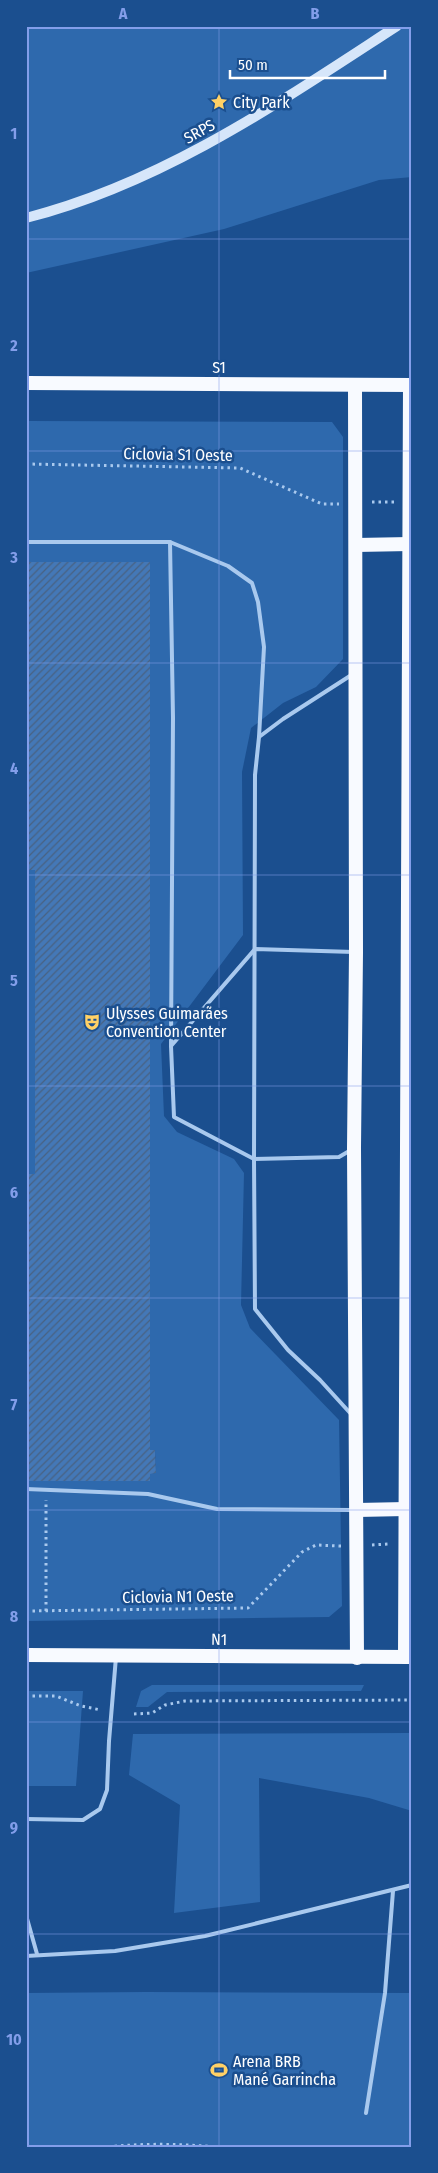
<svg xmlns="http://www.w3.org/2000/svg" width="438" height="2173" font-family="'Fira Sans Condensed',sans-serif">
	<defs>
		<pattern id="building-hatch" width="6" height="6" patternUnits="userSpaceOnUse" patternTransform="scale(1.25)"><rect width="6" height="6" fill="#4478b7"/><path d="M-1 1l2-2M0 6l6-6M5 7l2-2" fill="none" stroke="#486282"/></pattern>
	</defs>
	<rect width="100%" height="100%" fill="#1b4f8f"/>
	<g fill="#2e69ad">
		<polygon points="26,26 412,26 412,177 379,180 224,229 26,273"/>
		<polygon points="26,421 332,422 343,437 343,659 316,687 283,703 251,728 242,772 243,935 161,1044 164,1116 177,1132 234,1159 244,1173 241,1305 250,1328 339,1420 342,1606 329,1617 26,1621 26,1481 156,1473 155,1450 150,1450 150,562 26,562"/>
		<rect x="26" y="870" width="9" height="304"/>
		<polygon points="152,1685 364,1685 361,1691 167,1692 148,1707 136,1707 141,1691"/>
		<polygon points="26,1691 83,1691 76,1786 26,1786"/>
		<polygon points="412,1733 412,1811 369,1798 259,1778 260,1902 174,1913 180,1805 129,1775 133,1734"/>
		<polygon points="146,1992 412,1993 412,2147 26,2147 26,1993"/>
	</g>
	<polygon fill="url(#building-hatch)" points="26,562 150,562 150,1450 155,1450 156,1473 150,1474 150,1481 26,1481 26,1174 35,1174 35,870 26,870"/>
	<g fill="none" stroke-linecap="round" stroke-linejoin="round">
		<g stroke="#a9c9ee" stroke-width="3" stroke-dasharray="2.5 4" stroke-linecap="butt">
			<polyline points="26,464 240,468 322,504 339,504"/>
			<polyline points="372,502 394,502"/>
			<polyline points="372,1545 389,1544"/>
			<polyline points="26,1611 248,1608 302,1552 316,1545 341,1546"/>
			<polyline points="46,1611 46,1500"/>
			<polyline points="26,1696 56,1696 81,1706 101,1710"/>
			<polyline points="134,1714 152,1713 165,1705 185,1701 412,1700"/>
			<path d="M 108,2147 C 145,2143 180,2144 217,2147"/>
		</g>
		<g stroke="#a9c9ee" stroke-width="4">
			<polyline points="26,542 170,542 228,566 252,583 258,602 264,647 259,737"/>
			<polyline points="170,542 173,718 171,1046"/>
			<polyline points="351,1150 339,1157 254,1159 174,1117 171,1046 255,949 354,952"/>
			<polyline points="351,1414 320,1380 288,1350 255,1309 254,1159 255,775 259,737 283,719 353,674"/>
			<polyline points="26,1489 148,1494 217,1509 352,1510"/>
			<polyline points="26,1819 83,1820 100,1809 107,1790 109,1741 116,1657"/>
			<polyline points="26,1915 37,1954"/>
			<polyline points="26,1956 115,1951 205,1936 412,1885"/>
			<polyline points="366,2113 385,1993 393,1891"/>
		</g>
		<path stroke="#d6e6fa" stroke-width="10" d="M 26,218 C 163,183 280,102 397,26"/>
		<g stroke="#f8faff" stroke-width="14">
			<polyline points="26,383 412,385"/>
			<polyline points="355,385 356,952 354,1148 357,1658"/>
			<polyline points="356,545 410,544"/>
			<polyline points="357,1510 406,1509"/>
			<polyline points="26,1655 412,1657"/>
			<polyline points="405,1657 410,385"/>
		</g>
	</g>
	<path fill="none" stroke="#839eea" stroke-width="1" stroke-opacity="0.55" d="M 219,26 L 219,2147M 26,239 L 412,239M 26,451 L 412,451M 26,663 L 412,663M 26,875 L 412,875M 26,1086 L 412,1086M 26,1298 L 412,1298M 26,1510 L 412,1510M 26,1722 L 412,1722M 26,1934 L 412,1934"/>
	<defs>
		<g id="sight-bare" transform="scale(1.35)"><path d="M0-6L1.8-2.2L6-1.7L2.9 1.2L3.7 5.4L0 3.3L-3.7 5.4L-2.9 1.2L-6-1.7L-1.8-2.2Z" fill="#ffd166" stroke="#1b4f8f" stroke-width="2.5" paint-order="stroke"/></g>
		<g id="theatre-bare" transform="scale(1.35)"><path d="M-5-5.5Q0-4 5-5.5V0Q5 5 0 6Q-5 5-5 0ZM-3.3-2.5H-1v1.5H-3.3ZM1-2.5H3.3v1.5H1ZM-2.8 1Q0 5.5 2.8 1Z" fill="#ffd166" stroke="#1b4f8f" stroke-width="2.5" paint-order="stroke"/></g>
		<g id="stadium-bare" transform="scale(1.35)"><path d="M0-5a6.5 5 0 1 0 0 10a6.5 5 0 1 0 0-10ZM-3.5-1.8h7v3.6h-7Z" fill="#ffd166" stroke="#1b4f8f" stroke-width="2.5" paint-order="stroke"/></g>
	</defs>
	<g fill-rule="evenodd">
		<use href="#sight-bare" x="219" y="102"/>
		<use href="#theatre-bare" x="92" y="1022"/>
		<use href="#stadium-bare" x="219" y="2070"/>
	</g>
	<g text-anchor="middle" stroke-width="5" stroke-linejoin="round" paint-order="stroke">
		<g font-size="16" fill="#fff" stroke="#1b4f8f" text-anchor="start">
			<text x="233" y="108">City Park</text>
			<text x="106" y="1019">Ulysses Guimarães<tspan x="106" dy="18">Convention Center</tspan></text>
			<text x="233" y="2067">Arena BRB<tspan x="233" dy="18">Mané Garrincha</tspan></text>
		</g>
		<g font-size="16" fill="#fff" stroke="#1b4f8f">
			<text transform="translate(199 131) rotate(-29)" y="6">SRPS</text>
			<text x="219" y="373">S1</text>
			<text transform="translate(178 454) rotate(1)" y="6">Ciclovia S1 Oeste</text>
			<text transform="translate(178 1596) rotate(-1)" y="6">Ciclovia N1 Oeste</text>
			<text transform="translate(219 1639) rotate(1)" y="6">N1</text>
		</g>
	</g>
	<rect width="438" height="2173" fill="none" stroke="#1b4f8f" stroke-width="55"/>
	<path d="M230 70v8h155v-8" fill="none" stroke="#ffffff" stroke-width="2.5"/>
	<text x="238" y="70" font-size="15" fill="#ffffff" stroke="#1b4f8f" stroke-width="4" paint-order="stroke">50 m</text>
	<rect x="28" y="28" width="382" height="2118" fill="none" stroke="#839eea" stroke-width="2"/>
	<g font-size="16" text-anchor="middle" font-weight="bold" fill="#839eea">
		<text x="123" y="19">A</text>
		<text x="315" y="19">B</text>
		<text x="14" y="139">1</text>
		<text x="14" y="351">2</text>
		<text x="14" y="563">3</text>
		<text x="14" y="774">4</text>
		<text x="14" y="986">5</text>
		<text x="14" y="1198">6</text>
		<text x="14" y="1410">7</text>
		<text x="14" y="1622">8</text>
		<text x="14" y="1833">9</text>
		<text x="14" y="2045">10</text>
	</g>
</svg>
